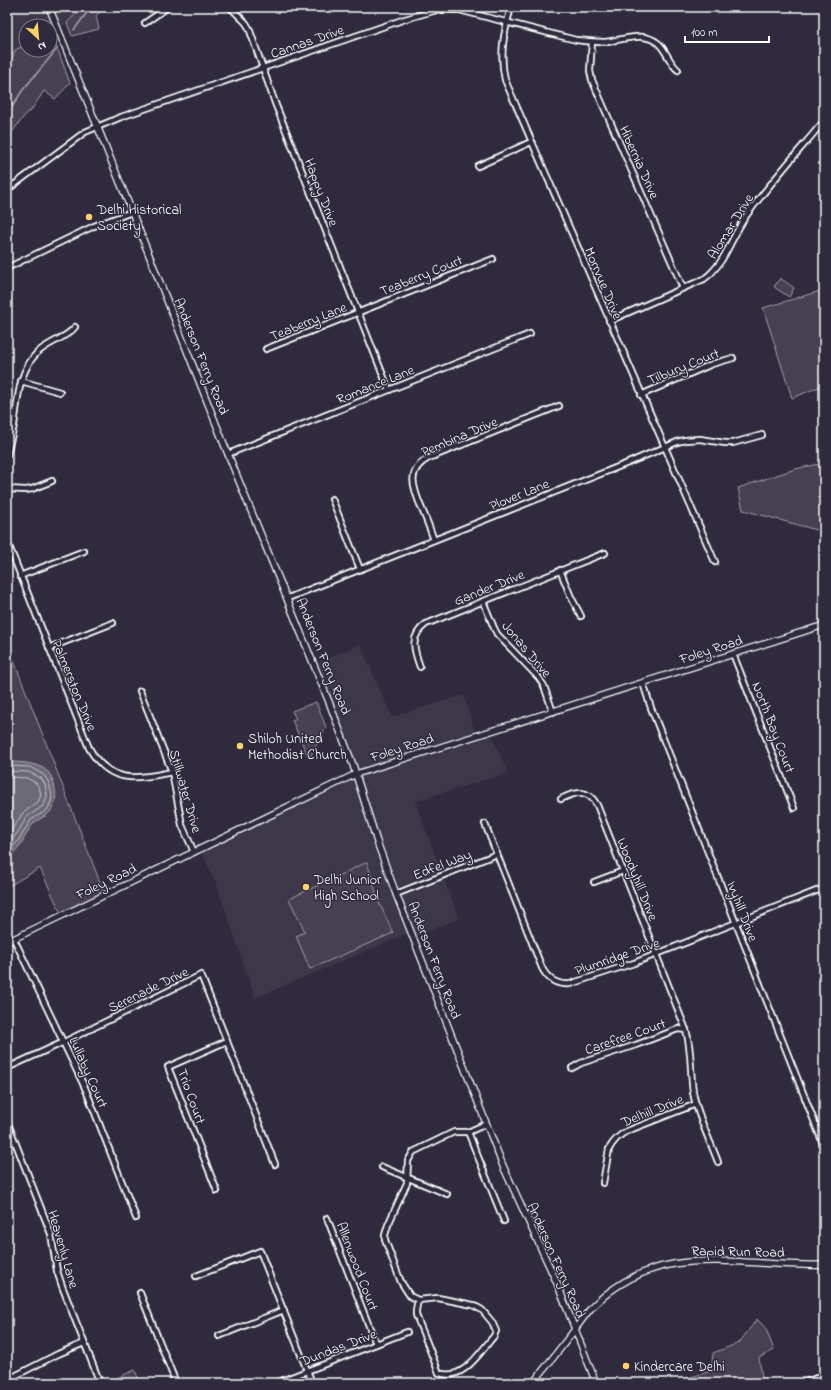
<svg xmlns="http://www.w3.org/2000/svg" width="831" height="1390" font-family="'Indie Flower',sans-serif">
	<rect width="100%" height="100%" fill="#2f2a3d"/>
	<filter id="ink" filterUnits="userSpaceOnUse"><feTurbulence type="fractalNoise" baseFrequency=".025" numOctaves="2"/><feDisplacementMap in="SourceGraphic" scale="8" xChannelSelector="R" yChannelSelector="G"/><feConvolveMatrix kernelMatrix="1 2 1 2 8 2 1 2 1" color-interpolation-filters="sRGB"/></filter>
	<g filter="url(#ink)">
		<g fill="#3c3749">
			<polygon points="7,7 82,7 59,30 50,34 50,26 26,26 26,45 15,50 7,75"/>
			<polygon points="360,644 392,717 464,695 476,736 490,731 508,773 415,801 459,919 413,937 411,932 255,998 217,885 200,849 356,774 314,664"/>
		</g>
		<g fill="#464152" stroke="#a2a0a8">
			<polygon points="82,7 104,7 96,16 99,29 72,36 67,23"/>
			<polygon points="50,34 52,34 70,83 55,99 44,91 30,112 28,111 13,131 11,130 7,136 7,75 15,50 26,45 26,50 50,50"/>
			<polygon points="780,278 794,288 789,297 774,287"/>
			<polygon points="824,290 824,387 819,387 792,398 763,308"/>
			<polygon points="819,464 824,475 824,530 820,531 743,510 738,488 795,469"/>
			<polygon points="7,643 105,895 62,916 40,868 7,887"/>
			<polygon points="316,702 326,727 309,759 292,720 296,719 292,711"/>
			<polygon points="367,862 378,900 393,933 310,969 296,936 305,932 289,899"/>
			<polygon points="757,1319 766,1329 774,1350 759,1358 763,1383 671,1383 711,1371 713,1353 739,1343"/>
			<polygon points="135,1370 140,1383 105,1383"/>
		</g>
		<path fill="#6d6a77" stroke="#a7a6ad" d="M 7,762 C 20,762 38,762 48,772 C 52,776 54,783 55,789 C 57,797 55,805 50,812 C 46,817 37,819 33,824 C 24,836 21,849 7,858 Z"/>
		<g fill="none" stroke-linecap="round" stroke-linejoin="round">
			<g stroke="#c5c3c9" stroke-width="1">
				<polyline points="7,766 30,767 44,775 49,783 52,795 51,802 47,810 31,820 18,841 7,853"/>
				<polyline points="7,771 29,772 41,778 45,784 47,795 46,800 43,806 27,817 18,832 7,846"/>
				<polyline points="7,777 27,778 36,783 39,787 41,795 38,802 22,814 7,837"/>
			</g>
			<g stroke="#a7a6ad" stroke-width="1.5">
				<polyline points="74,30 91,7"/>
				<polyline points="7,115 22,91 57,49"/>
			</g>
			<g stroke="#fff" stroke-width="8">
				<g id="minor">
					<polyline points="230,7 246,23 249,28 275,103 389,390"/>
					<path d="M 511,7 C 504,33 499,53 505,80 L 715,562"/>
					<polyline points="145,23 168,7"/>
					<polyline points="592,42 590,71 592,80 683,288"/>
					<polyline points="478,166 531,142"/>
					<path d="M 7,190 L 85,132 L 121,117 L 405,19 L 437,10 L 459,10 L 576,40 C 585,41 594,42 604,42 C 622,41 642,30 658,43 C 667,51 669,63 678,70"/>
					<polyline points="7,268 94,226 132,212"/>
					<path d="M 609,321 L 704,279 C 726,263 731,237 746,216 C 770,183 798,152 824,121"/>
					<polyline points="266,349 493,259"/>
					<polyline points="21,381 60,392"/>
					<polyline points="641,395 712,364 733,358"/>
					<polyline points="228,454 530,334"/>
					<path d="M 7,455 C 9,445 12,435 14,425 C 18,400 18,372 37,353 C 48,342 67,338 75,327"/>
					<polyline points="7,489 26,490 32,489 52,481"/>
					<polyline points="332,499 360,569"/>
					<path d="M 434,540 C 430,529 426,518 421,507 C 413,487 406,470 429,458 L 559,406"/>
					<path d="M 7,541 L 89,748 C 110,785 136,779 172,772"/>
					<polyline points="560,570 571,597 581,616"/>
					<polyline points="20,576 84,551"/>
					<polyline points="288,598 628,463 677,442 685,440 700,439 725,443 733,443 762,435"/>
					<polyline points="483,601 494,628 497,634 539,678 544,686 553,712"/>
					<polyline points="49,648 113,623"/>
					<polyline points="733,654 794,808"/>
					<path d="M 420,667 C 414,650 409,637 426,624 L 605,553"/>
					<polyline points="643,683 651,708 824,1146"/>
					<polyline points="140,691 172,772 182,825 194,852"/>
					<path d="M 561,799 C 575,792 588,788 597,805 L 686,1030 C 692,1050 690,1071 693,1092 C 697,1116 710,1140 718,1162"/>
					<path d="M 485,824 L 542,968 C 548,980 558,985 570,984 L 634,963 L 824,888"/>
					<polyline points="594,882 623,871"/>
					<polyline points="396,894 497,854"/>
					<polyline points="14,939 86,1090 136,1218"/>
					<polyline points="7,1068 64,1042 201,975 275,1164"/>
					<polyline points="572,1068 581,1063 636,1045 678,1029 686,1030"/>
					<polyline points="7,1121 51,1234 57,1271 62,1286 100,1383"/>
					<polyline points="468,1132 504,1221"/>
					<polyline points="382,1167 447,1194"/>
					<path d="M 603,1183 L 609,1149 C 614,1140 619,1135 627,1131 L 696,1104"/>
					<polyline points="217,1191 168,1067 227,1041"/>
					<polyline points="327,1218 376,1344"/>
					<polyline points="196,1276 260,1251 312,1383"/>
					<polyline points="140,1293 176,1383"/>
					<path d="M 418,1300 L 416,1310 L 416,1315 L 439,1373 C 463,1382 480,1352 494,1336 L 496,1331 L 492,1322 L 482,1310 L 473,1305 L 438,1298 L 418,1300 L 410,1296 L 401,1282 L 385,1240 L 385,1235 L 388,1225 L 407,1183 L 408,1161 L 413,1152 L 454,1132 L 468,1132 L 486,1124"/>
					<polyline points="219,1336 284,1310"/>
					<polyline points="7,1380 58,1354 84,1343"/>
					<polyline points="276,1383 407,1332"/>
					<polyline points="804,1383 824,1375"/>
				</g>
			</g>
			<g stroke="#fff" stroke-width="8">
				<g id="tertiary">
					<polyline points="49,7 132,212 228,454 329,702 353,765 377,842 396,894 503,1166 557,1283 596,1383"/>
					<polyline points="7,942 356,774 824,625"/>
					<path d="M 533,1383 C 545,1368 557,1353 569,1337 C 577,1327 584,1316 593,1306 C 662,1238 740,1268 824,1265"/>
				</g>
			</g>
			<use href="#minor" stroke="#2f2a3d" stroke-width="4.5"/>
			<use href="#tertiary" stroke="#2f2a3d" stroke-width="5.5"/>
		</g>
	</g>
	<g fill="#ffd166" stroke="#2f2a3d" stroke-width="1.5">
		<circle cx="89" cy="217" r="4"/>
		<circle cx="240" cy="746" r="4"/>
		<circle cx="306" cy="887" r="4"/>
		<circle cx="626" cy="1366" r="4"/>
	</g>
	<g text-anchor="middle" stroke-width="3" stroke-linejoin="round" paint-order="stroke">
		<g font-size="14" fill="#fff" stroke="#2f2a3d">
			<text transform="translate(307 41) rotate(-19)" y="5">Cannas Drive</text>
			<text transform="translate(640 162) rotate(66)" y="5">Hibernia Drive</text>
			<text transform="translate(322 192) rotate(69)" y="5">Happy Drive</text>
			<text transform="translate(730 226) rotate(-58)" y="5">Alomar Drive</text>
			<text transform="translate(421 275) rotate(-22)" y="5">Teaberry Court</text>
			<text transform="translate(604 283) rotate(67)" y="5">Morrvue Drive</text>
			<text transform="translate(308 321) rotate(-22)" y="5">Teaberry Lane</text>
			<text transform="translate(202 356) rotate(68)" y="5">Anderson Ferry Road</text>
			<text transform="translate(683 366) rotate(-22)" y="5">Tilbury Court</text>
			<text transform="translate(375 384) rotate(-22)" y="5">Romance Lane</text>
			<text transform="translate(459 436) rotate(-23)" y="5">Pembina Drive</text>
			<text transform="translate(519 494) rotate(-22)" y="5">Plover Lane</text>
			<text transform="translate(489 587) rotate(-22)" y="5">Gander Drive</text>
			<text transform="translate(527 649) rotate(50)" y="5">Jonas Drive</text>
			<text transform="translate(711 649) rotate(-18)" y="5">Foley Road</text>
			<text transform="translate(324 656) rotate(68)" y="5">Anderson Ferry Road</text>
			<text transform="translate(75 685) rotate(68)" y="5">Palmerston Drive</text>
			<text transform="translate(774 727) rotate(69)" y="5">North Bay Court</text>
			<text transform="translate(402 747) rotate(-18)" y="5">Foley Road</text>
			<text transform="translate(186 791) rotate(74)" y="5">Stillwater Drive</text>
			<text transform="translate(442 864) rotate(-21)" y="5">Edfel Way</text>
			<text transform="translate(638 879) rotate(68)" y="5">Woodyhill Drive</text>
			<text transform="translate(106 881) rotate(-26)" y="5">Foley Road</text>
			<text transform="translate(743 911) rotate(69)" y="5">Ivyhill Drive</text>
			<text transform="translate(617 956) rotate(-19)" y="5">Plumridge Drive</text>
			<text transform="translate(435 960) rotate(69)" y="5">Anderson Ferry Road</text>
			<text transform="translate(148 989) rotate(-26)" y="5">Serenade Drive</text>
			<text transform="translate(625 1036) rotate(-19)" y="5">Carefree Court</text>
			<text transform="translate(89 1072) rotate(66)" y="5">Lullaby Court</text>
			<text transform="translate(192 1096) rotate(70)" y="5">Trio Court</text>
			<text transform="translate(652 1110) rotate(-22)" y="5">Delhill Drive</text>
			<text transform="translate(64 1249) rotate(74)" y="5">Heavenly Lane</text>
			<text transform="translate(738 1251) rotate(1)" y="5">Rapid Run Road</text>
			<text transform="translate(557 1260) rotate(66)" y="5">Anderson Ferry Road</text>
			<text transform="translate(358 1266) rotate(69)" y="5">Allenwood Court</text>
			<text transform="translate(338 1347) rotate(-21)" y="5">Dundas Drive</text>
		</g>
		<g font-size="14" fill="#fff" stroke="#2f2a3d" text-anchor="start">
			<text x="97" y="214">Delhi Historical<tspan x="97" dy="16">Society</tspan></text>
			<text x="248" y="743">Shiloh United<tspan x="248" dy="16">Methodist Church</tspan></text>
			<text x="314" y="884">Delhi Junior<tspan x="314" dy="16">High School</tspan></text>
			<text x="634" y="1371">Kindercare Delhi</text>
		</g>
	</g>
	<rect width="831" height="1390" fill="none" stroke="#2f2a3d" stroke-width="24"/>
	<rect x="12" y="12" width="807" height="1366" fill="none" stroke="#fff" stroke-width="1.5" filter="url(#ink)"/>
	<g transform="translate(38 38) rotate(154)"><circle r="19" fill="#2f2a3d" stroke="#827f8b"/>
	<path d="M0-3L7 15L0 10L-7 15Z" fill="#ffd166"/>
	<text y="-6" font-size="11" font-weight="bold" text-anchor="middle" fill="#ffffff">N</text>
	</g>
	<path d="M685 36v6h84v-6" fill="none" stroke="#ffffff" stroke-width="2"/>
	<text x="691" y="36" font-size="12" fill="#ffffff" stroke="#2f2a3d" stroke-width="3" paint-order="stroke">100 m</text>
</svg>
